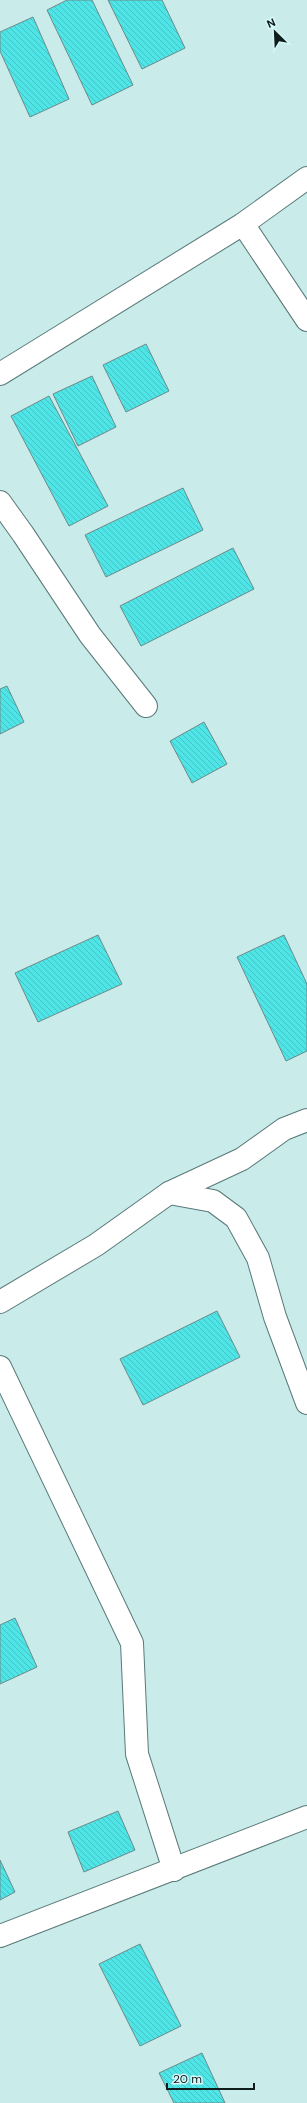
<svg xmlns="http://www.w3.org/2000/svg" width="307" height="2103" font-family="'DM Sans',sans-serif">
	<defs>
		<pattern id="building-back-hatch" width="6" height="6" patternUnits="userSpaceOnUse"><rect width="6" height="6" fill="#4fe4e5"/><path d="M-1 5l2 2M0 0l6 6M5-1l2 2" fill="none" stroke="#44c3c4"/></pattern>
	</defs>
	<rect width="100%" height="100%" fill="#c9ebea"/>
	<g fill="url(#building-back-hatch)" stroke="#6b8b8b">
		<polygon points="67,0 92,0 133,85 92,105 47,10"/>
		<polygon points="108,0 162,0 185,48 142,69"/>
		<polygon points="33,17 69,99 30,117 0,51 0,32"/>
		<polygon points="146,344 169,391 126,412 103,365"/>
		<polygon points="92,376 116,427 78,446 53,394"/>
		<polygon points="49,396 108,506 69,526 11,416"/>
		<polygon points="183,488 203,530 106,577 85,535"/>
		<polygon points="233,548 254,589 141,646 120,606"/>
		<polygon points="7,686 24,722 0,734 0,689"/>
		<polygon points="204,722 227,764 192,783 170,741"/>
		<polygon points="98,935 122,984 38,1022 15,973"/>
		<polygon points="284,935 307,984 307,1051 286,1061 237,957"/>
		<polygon points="217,1311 240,1357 143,1405 120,1359"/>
		<polygon points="15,1618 37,1667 0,1684 0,1625"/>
		<polygon points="118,1811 135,1850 84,1872 68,1832"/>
		<polygon points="0,1860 15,1892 0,1900"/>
		<polygon points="140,1944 181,2026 140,2046 99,1964"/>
		<polygon points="202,2053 225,2103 174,2103 159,2073"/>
	</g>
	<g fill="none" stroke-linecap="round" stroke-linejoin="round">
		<g stroke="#5a7979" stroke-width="24">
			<g id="minor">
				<polyline points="243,224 307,320"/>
				<polyline points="0,374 243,224 307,178"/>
				<polyline points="0,502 23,534 90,635 146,706"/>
				<polyline points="169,1193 213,1201 236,1218 258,1258 275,1317 307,1403"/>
				<polyline points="0,1302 96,1245 169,1193 242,1159 284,1129 307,1120"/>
				<polyline points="0,1367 132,1643 137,1754 174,1870"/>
				<polyline points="0,1936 307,1817"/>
			</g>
		</g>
		<use href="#minor" stroke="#fff" stroke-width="22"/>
	</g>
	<g transform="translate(275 32) rotate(336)" stroke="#d6f8f8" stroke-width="3" paint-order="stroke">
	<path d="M0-3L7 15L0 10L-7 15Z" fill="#101d1d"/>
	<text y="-6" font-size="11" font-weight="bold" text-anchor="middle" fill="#101d1d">N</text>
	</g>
	<path d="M167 2083v6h87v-6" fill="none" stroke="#101d1d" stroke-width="2"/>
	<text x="173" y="2083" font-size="12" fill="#101d1d" stroke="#d6f8f8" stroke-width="3" paint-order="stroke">20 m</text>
</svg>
